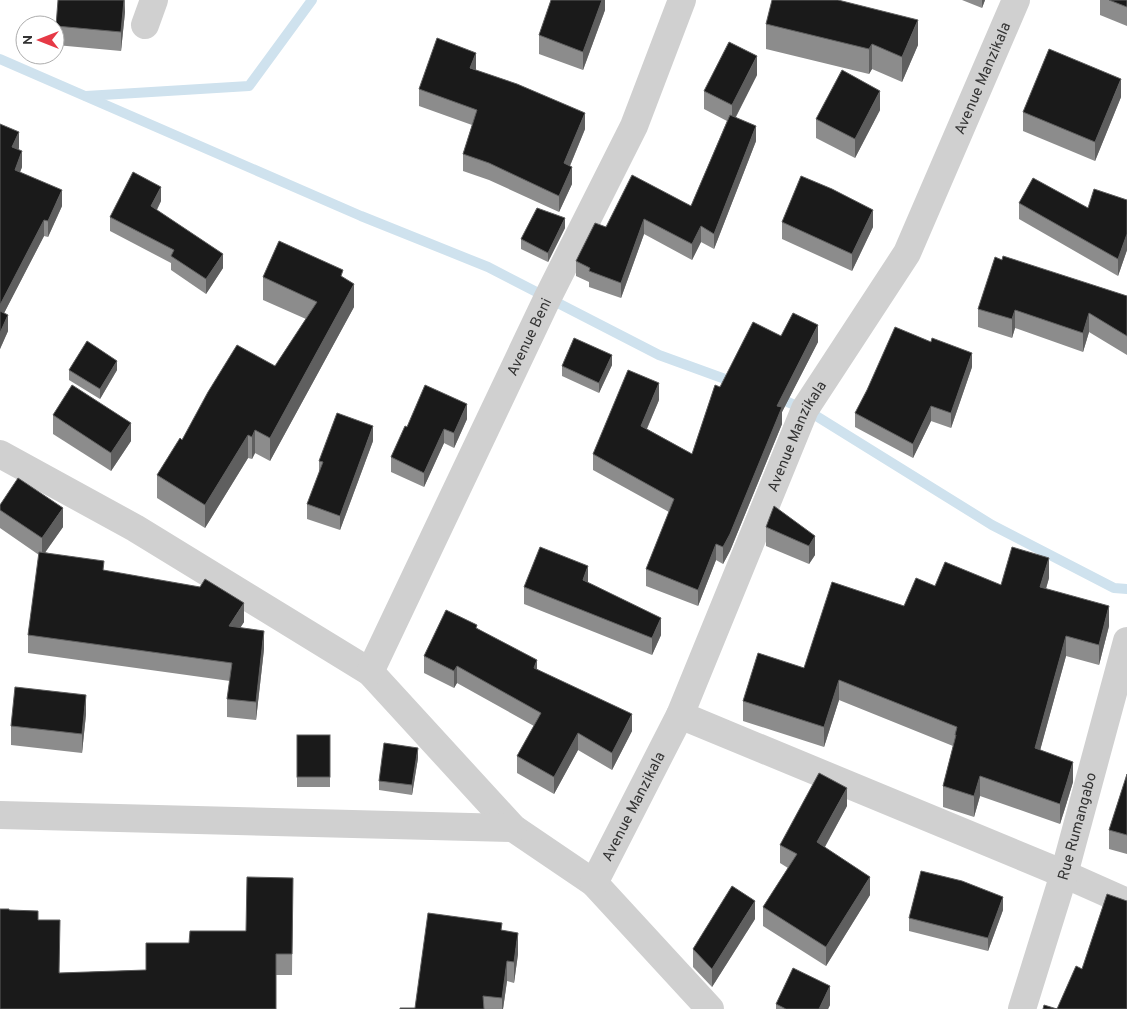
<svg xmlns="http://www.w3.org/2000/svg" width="1127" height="1009" font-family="Overpass,sans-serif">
	<rect width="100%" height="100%" fill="#fff"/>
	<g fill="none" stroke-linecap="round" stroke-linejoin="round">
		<g stroke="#cfe2ee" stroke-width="10">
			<polyline points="0,59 361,216 488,267 659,355 736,383"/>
			<polyline points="86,96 249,86 312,0"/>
			<polyline points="775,397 805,409 992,525 1114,588 1127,589"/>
		</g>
		<g stroke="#d0d0d0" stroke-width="28">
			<polyline points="145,25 154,0"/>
			<polyline points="0,454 135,528 370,672 513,828 594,883 710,1009"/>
			<path id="s1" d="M 370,672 L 548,297 L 634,126 L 682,0"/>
			<polyline points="680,715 1064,874 1127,902"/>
			<polyline points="0,815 513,828"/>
			<path id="s2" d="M 594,883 L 680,715 L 805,409 L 907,253 L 1016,0"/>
			<path id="s3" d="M 1022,1009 L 1064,874 L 1127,641"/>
		</g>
	</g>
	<g fill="#8c8c8c">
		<polygon points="125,0 125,12 121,51 56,45 56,26"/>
		<polygon points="605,0 605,10 583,70 539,54 539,35"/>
		<polygon points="962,0 985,0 982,8"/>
		<polygon points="1100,0 1127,0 1127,26 1100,15"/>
		<polygon points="766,24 918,45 902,82 872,69 869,74 766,49"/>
		<polygon points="476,70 585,129 570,166 572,184 559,212 489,180 463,171 463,154 472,125 419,106 419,89"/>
		<polygon points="757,75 736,117 756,141 714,249 701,242 692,260 644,234 621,298 589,287 589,282 576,276 576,261 606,227 691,206 727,121 704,109 704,91"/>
		<polygon points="1121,97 1095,161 1023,131 1023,112"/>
		<polygon points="880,110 855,158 816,138 816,119"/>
		<polygon points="0,124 19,148 18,149 22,167 20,172 62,206 48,237 44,236 4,313 8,331 0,349"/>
		<polygon points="1127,200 1127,250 1118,276 1019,219 1019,203 1088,208"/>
		<polygon points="161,201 157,210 223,268 206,294 171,270 171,263 110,231 110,217"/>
		<polygon points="782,222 873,227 852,271 782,239"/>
		<polygon points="565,228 548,262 521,249 521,239"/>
		<polygon points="1002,260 1127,296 1127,355 1089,332 1083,352 1015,328 1012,338 978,327 978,309"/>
		<polygon points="263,277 343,278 354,307 270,461 255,453 252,459 248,458 205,528 157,498 157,475 182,440 275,366 306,319 263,300"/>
		<polygon points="781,336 818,342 782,412 782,424 730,551 723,564 716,560 698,606 646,586 646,569 669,512 593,470 593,454 659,400 647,429 692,454"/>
		<polygon points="612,365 599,393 562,376 562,366"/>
		<polygon points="972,367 951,428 931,421 913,458 855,427 855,413"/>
		<polygon points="69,370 117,370 100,399 69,380"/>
		<polygon points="53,415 131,441 111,471 53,434"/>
		<polygon points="467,419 454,448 444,443 424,487 391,472 391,457 407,427"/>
		<polygon points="373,441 340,530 307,519 307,504 319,473 319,461"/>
		<polygon points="0,505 63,527 45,552 104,570 244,622 240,628 264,649 256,720 227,717 227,699 230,681 28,653 28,635 39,555 0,528"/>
		<polygon points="766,527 815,536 815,555 809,564 766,546"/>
		<polygon points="1049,578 1046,589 1109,626 1099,665 1066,656 1040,750 1073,782 1066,805 1060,824 980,796 974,817 943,807 943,786 953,746 839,700 824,747 743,721 743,701 804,668 935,586 1001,585"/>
		<polygon points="524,587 661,635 652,655 524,604"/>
		<polygon points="477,628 537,669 632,731 612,770 578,750 554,794 517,773 517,756 534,726 457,683 454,688 424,673 424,656"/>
		<polygon points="86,714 82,753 11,745 11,726"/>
		<rect x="297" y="735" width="33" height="52"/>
		<polygon points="418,758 412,795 379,790 379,781"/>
		<polygon points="1127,774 1127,854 1109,849 1109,830"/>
		<polygon points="847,806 825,847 870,895 826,966 763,926 763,907 788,868 780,863 780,845"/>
		<polygon points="293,878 292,975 276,975 0,1009 9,910 38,920 60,973 146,970 189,943 246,931"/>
		<polygon points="1003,910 988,951 909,931 909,918"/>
		<polygon points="755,919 712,987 693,967 693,949"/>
		<polygon points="502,931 518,954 514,983 507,981 503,1009 400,1009 415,1008"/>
		<polygon points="776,1004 830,1005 828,1009 776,1009"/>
	</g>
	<g fill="#5f5f5f">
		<polygon points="124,0 125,12 121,51 121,32"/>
		<polygon points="602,0 605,0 605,10 583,70 583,52"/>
		<polygon points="982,0 985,0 982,8"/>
		<polygon points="918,20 918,45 902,82 902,57"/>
		<polygon points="872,44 872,69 869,74 869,49"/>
		<polygon points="476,53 476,70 470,68"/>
		<polygon points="757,56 757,75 732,124 732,105"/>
		<polygon points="1121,79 1121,97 1095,161 1095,142"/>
		<polygon points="880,91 880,110 855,158 855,139"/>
		<polygon points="585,113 585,129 564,180 564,163"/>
		<polygon points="756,126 756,141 714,249 714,234"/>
		<polygon points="19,132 19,148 12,163 12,147"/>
		<polygon points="22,151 22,167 15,185 15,170"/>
		<polygon points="572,167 572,184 559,212 559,196"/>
		<polygon points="161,187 161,201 151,221 151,206"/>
		<polygon points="62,190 62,206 48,237 48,221"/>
		<polygon points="873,210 873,227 852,271 852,254"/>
		<polygon points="565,218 565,228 548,262 548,253"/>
		<polygon points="644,219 644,234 621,298 621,283"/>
		<polygon points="44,220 44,236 0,321 0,305"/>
		<polygon points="701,226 701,242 692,260 692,244"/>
		<polygon points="1127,234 1127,250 1118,276 1118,259"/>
		<polygon points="223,254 223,268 206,294 206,279"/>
		<polygon points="354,284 354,307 270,461 270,438"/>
		<polygon points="1015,310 1015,328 1012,338 1012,319"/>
		<polygon points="1089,313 1089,332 1083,352 1083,333"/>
		<polygon points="8,315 8,331 0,349 0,333"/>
		<polygon points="818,325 818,342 782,412 782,424 730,551 723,564 723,547 777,406"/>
		<polygon points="972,353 972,367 951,428 951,413"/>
		<polygon points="612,355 612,365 599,393 599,383"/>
		<polygon points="117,361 117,370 100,399 100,389"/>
		<polygon points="659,383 659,400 641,442 641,426"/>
		<polygon points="467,404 467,419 454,448 454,433"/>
		<polygon points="931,406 931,421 913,458 913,444"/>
		<polygon points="131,423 131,441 111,471 111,453"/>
		<polygon points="373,426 373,441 340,530 340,516"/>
		<polygon points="444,429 444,443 424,487 424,473"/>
		<polygon points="255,430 255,453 252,459 252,437"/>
		<polygon points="248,435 248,458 205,528 205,505"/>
		<polygon points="63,508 63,527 42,557 42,538"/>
		<polygon points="815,536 815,555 809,564 809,546"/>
		<polygon points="716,544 716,560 698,606 698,590"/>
		<polygon points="1049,558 1049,578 1040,608 1040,587"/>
		<polygon points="588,566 588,583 583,580"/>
		<polygon points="244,603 244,622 229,645 229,626"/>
		<polygon points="1109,606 1109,626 1099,665 1099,645"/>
		<polygon points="661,618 661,635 652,655 652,638"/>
		<polygon points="264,631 264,649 256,720 256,702"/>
		<polygon points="1066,636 1066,656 1035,769 1035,748"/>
		<polygon points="537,660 537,677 534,668"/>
		<polygon points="457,666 457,683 454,688 454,671"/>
		<polygon points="839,680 839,700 824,747 824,727"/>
		<polygon points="86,695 86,714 82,753 82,734"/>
		<polygon points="632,714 632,731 612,770 612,753"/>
		<polygon points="578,733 578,750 554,794 554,777"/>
		<polygon points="418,748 418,758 412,795 412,785"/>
		<polygon points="1073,762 1073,782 1066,805 1060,824 1060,804"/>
		<polygon points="980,776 980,796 974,817 974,796"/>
		<polygon points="847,788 847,806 817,861 817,842"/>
		<polygon points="870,877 870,895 826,966 826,947"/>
		<polygon points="1003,897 1003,910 988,951 988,938"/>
		<polygon points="755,901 755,919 712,987 712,969"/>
		<polygon points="518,933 518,954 514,983 514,962"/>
		<polygon points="507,961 507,981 503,1009 502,1009 502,998"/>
		<polygon points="830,986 830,1005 828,1009 819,1009"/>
	</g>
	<g fill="#1a1a1a" stroke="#5f5f5f">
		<polygon points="58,0 124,0 121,32 56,26"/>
		<polygon points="551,0 602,0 583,52 539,35"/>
		<polygon points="772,0 838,0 918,20 902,57 872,44 869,49 766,24"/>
		<polygon points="1109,0 1127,0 1127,7"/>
		<polygon points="437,38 476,53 470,68 517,84 585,113 564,163 572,167 559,196 489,163 463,154 477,110 419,89"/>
		<polygon points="729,42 757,56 732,105 704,91"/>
		<polygon points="1049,49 1121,79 1095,142 1023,112"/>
		<polygon points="842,70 880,91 855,139 816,119"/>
		<polygon points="730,115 756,126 714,234 701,226 692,244 644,219 621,283 589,271 590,268 576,261 595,223 606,227 632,175 691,206"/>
		<polygon points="0,124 19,132 12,147 22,151 15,170 62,190 48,221 44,220 0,305"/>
		<polygon points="133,172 161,187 151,206 223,254 206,279 171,256 174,250 110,217"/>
		<polygon points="801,176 832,189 873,210 852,254 782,222"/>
		<polygon points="1033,178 1088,208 1094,189 1127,200 1127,234 1118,259 1019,203"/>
		<polygon points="537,208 565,218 548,253 521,239"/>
		<polygon points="279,241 343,270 341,276 354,284 270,438 255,430 252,437 248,435 205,505 157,475 180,438 182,440 208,392 237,345 275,366 317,302 263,277"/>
		<polygon points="1003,256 1127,296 1127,336 1089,313 1083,333 1015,310 1012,319 978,309 995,257 1002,260"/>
		<polygon points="0,311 8,315 0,333"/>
		<polygon points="793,313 818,325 777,406 782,407 730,534 723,547 716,544 698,590 646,569 674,499 593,454 628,370 659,383 641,426 692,454 715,385 720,387 753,322 781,336"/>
		<polygon points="895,327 931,342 932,338 972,353 951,413 931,406 913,444 855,413 867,390"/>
		<polygon points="574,338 612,355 599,383 562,366"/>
		<polygon points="87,341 117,361 100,389 69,370"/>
		<polygon points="72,385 131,423 111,453 53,415"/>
		<polygon points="425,385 467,404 454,433 444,429 424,473 391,457 405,426 407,427"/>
		<polygon points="337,413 373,426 340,516 307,504 323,462 319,461"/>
		<polygon points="18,478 63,508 42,538 0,510 0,505"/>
		<polygon points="774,506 815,536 809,546 766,527"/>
		<polygon points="540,547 588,566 583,580 661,618 652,638 524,587"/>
		<polygon points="1012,547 1049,558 1040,587 1109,606 1099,645 1066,636 1035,748 1073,762 1066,785 1060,804 980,776 974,796 943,786 956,735 955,735 957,727 839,680 824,727 743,701 758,653 804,668 832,582 904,606 916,578 935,586 945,562 1001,585"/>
		<polygon points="39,552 104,561 103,570 200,587 205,579 244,603 229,626 264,631 256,702 227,699 232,663 28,635"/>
		<polygon points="446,610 477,625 476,628 537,660 534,668 632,714 612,753 578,733 554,777 517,756 541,713 457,666 454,671 424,656"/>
		<polygon points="15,687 86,695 82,734 11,726"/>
		<rect x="297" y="735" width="33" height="42"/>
		<polygon points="384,743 418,748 412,785 379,781"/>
		<polygon points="819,773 847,788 817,842 870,877 826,947 763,907 797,854 780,845"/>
		<polygon points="1127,774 1127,835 1109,830"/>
		<polygon points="921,871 962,881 1003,897 988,938 909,918"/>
		<polygon points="247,877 293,878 292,954 276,954 276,1009 0,1009 0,909 9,909 9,910 38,911 38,920 60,920 59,973 146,970 146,943 189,943 190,931 246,931"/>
		<polygon points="732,886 755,901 712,969 693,949"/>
		<polygon points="1107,894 1127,901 1127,1009 1043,1009 1044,1005 1057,1009 1076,966 1082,969"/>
		<polygon points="428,913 502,923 501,930 518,933 514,962 507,961 502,998 483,996 484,1009 400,1009 400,1008 415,1008"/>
		<polygon points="793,968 830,986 819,1009 786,1009 776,1004"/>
	</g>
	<g text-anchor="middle" stroke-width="5" stroke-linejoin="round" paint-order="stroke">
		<g font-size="15" fill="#333" stroke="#fff">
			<text dy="5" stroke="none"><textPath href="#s2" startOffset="896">Avenue Manzikala</textPath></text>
			<text dy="5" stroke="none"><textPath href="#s1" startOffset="371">Avenue Beni</textPath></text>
			<text dy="5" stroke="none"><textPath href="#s2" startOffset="491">Avenue Manzikala</textPath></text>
			<text dy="5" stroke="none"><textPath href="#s2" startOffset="86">Avenue Manzikala</textPath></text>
			<text dy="5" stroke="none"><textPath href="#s3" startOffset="191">Rue Rumangabo</textPath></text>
		</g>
	</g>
	<g transform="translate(40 40) rotate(270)"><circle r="24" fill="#ffffff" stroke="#adadad"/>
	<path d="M0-4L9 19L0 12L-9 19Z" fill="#e63946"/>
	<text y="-8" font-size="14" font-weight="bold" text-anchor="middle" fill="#333333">N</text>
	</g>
</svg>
